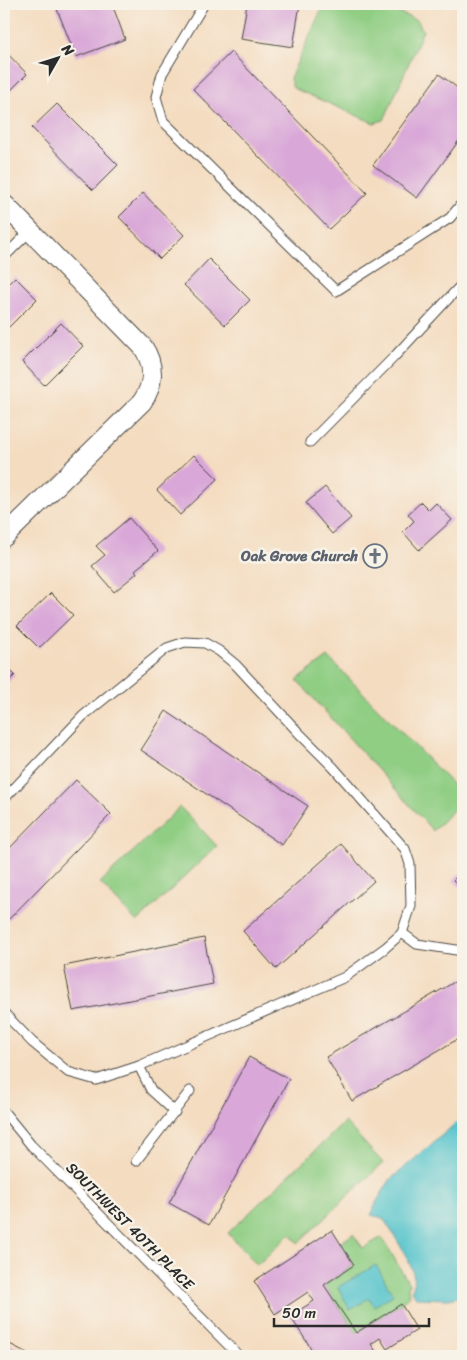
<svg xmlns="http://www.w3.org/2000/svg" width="467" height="1360" font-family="Sriracha,sans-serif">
	<rect width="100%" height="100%" fill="#f7f3e8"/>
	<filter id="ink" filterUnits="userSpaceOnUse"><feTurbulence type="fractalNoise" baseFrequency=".02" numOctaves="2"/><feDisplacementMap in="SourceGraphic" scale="10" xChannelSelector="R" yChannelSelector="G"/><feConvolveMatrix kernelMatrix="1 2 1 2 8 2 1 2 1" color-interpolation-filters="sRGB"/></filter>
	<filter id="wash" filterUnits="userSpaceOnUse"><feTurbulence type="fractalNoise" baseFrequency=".0096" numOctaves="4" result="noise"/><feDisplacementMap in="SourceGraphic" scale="20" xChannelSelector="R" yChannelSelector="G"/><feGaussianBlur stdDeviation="1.12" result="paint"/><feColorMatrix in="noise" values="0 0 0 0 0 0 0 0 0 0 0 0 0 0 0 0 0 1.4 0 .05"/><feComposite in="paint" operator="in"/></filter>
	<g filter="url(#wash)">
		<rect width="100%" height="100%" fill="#f4dcc0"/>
		<g fill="#90ce84" stroke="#5e7c58">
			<polygon points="324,4 380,4 418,21 423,31 384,120 374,123 293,88 290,78"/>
			<polygon points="328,657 463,795 463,800 433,831 297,680"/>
			<polygon points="180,807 217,846 137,922 100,883"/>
			<polygon points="345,1122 383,1163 298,1243 290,1234 257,1265 228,1233"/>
			<polygon points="353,1234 363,1248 382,1237 409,1284 408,1289 409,1295 401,1304 356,1333 324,1285 354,1265 340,1243"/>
		</g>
		<g fill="#57c4cc" stroke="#41787c">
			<path d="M 463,1117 L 463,1296 L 448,1299 L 417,1298 L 411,1291 C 412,1288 414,1286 414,1283 C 417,1268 391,1231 383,1218 L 371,1215 L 377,1201 L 390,1180 Z"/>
			<polygon points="376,1265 393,1295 374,1306 369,1298 350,1310 338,1287"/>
		</g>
		<g id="blocks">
			<g fill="#d9a7d8">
				<polygon points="55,4 112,4 125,39 76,57"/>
				<polygon points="247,4 300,4 293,47 241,39"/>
				<polygon points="4,50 27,74 4,97"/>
				<polygon points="231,52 367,193 329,229 193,89"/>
				<polygon points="439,74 463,92 463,135 417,198 373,165"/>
				<polygon points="57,104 118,165 93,190 32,128"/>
				<polygon points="143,193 184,235 160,259 119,217"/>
				<polygon points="209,259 250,300 225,325 184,285"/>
				<polygon points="15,277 37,299 4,332 4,288"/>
				<polygon points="61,323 83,346 44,385 22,362"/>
				<polygon points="194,455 218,479 180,515 157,490"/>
				<polygon points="325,487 351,518 332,534 306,503"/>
				<polygon points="421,502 429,510 436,503 452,520 419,550 403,532 414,521 408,514"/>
				<polygon points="129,518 158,551 135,570 137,573 114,592 92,566 105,555 96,546"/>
				<polygon points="51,593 73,615 39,648 17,626"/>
				<polygon points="4,664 15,675 4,686"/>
				<polygon points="166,711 308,806 282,845 141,750"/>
				<polygon points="76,780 111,814 8,920 4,916 4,854"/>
				<polygon points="341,844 374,881 276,969 243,931"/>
				<polygon points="463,871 463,890 453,880"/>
				<polygon points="204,938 213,984 73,1011 64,966"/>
				<polygon points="463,977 463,1036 352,1101 326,1057"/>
				<polygon points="249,1057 289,1079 209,1225 169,1203"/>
				<polygon points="332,1230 354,1265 324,1285 356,1333 401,1304 417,1330 387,1349 380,1338 371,1344 379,1356 316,1356 290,1316 314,1301 308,1292 275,1314 254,1281"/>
				<polygon points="4,1341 27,1353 25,1356 4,1356"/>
			</g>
		</g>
	</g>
	<g filter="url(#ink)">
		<use href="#blocks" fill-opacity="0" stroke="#494641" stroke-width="1"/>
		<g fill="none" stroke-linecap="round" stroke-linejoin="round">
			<g stroke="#494641" stroke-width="11">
				<g id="lane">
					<polyline points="204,4 162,74 156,97 163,121 336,291 450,218 463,202"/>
					<polyline points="4,257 30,231"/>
					<polyline points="310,442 394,357 463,283"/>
					<polyline points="4,799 83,716 167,648 185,642 205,643 219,651 236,665 299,733 333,767 405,849 410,864 411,906 402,933 385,948 345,977 139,1066 96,1080 68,1072 32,1042 4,1013"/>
					<polyline points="402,933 417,944 463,951"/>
					<polyline points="139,1066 151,1090 175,1112"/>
					<polyline points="4,1112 31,1145 239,1356"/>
					<polyline points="136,1161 190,1091"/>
				</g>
			</g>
			<g stroke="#494641" stroke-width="21">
				<path id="street" d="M 4,204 L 143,347 C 155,365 154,385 142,402 L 4,537"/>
			</g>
			<use href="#lane" stroke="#fff" stroke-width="9"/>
			<use href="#street" stroke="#fff" stroke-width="19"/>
		</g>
	</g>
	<defs>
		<g id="church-ring" transform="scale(1.25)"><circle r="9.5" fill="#f7f3e8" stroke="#6b7280" stroke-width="1.5"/><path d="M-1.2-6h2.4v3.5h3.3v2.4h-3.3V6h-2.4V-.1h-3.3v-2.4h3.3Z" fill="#6b7280"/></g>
	</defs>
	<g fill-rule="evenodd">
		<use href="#church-ring" x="375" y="556"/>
	</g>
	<g text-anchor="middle" stroke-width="5" stroke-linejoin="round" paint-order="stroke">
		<g font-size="15" font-weight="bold" fill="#5b616d" stroke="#f7f3e8" text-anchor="end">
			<text x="358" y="561">Oak Grove Church</text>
		</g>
		<g font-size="15" fill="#2b2b2b" stroke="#f7f3e8">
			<text transform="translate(130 1226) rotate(45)" y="5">SOUTHWEST 40TH PLACE</text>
		</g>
	</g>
	<rect width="467" height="1360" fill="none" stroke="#f7f3e8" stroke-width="20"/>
	<g transform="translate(58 58) rotate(51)" stroke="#f7f3e8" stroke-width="4" paint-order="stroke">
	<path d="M0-4L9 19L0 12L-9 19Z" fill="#2b2b2b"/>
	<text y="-8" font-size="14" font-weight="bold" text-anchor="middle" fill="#2b2b2b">N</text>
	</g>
	<path d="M274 1318v8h155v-8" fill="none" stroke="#2b2b2b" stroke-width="2.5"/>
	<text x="282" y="1318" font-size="15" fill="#2b2b2b" stroke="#f7f3e8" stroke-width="4" paint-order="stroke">50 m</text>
</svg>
